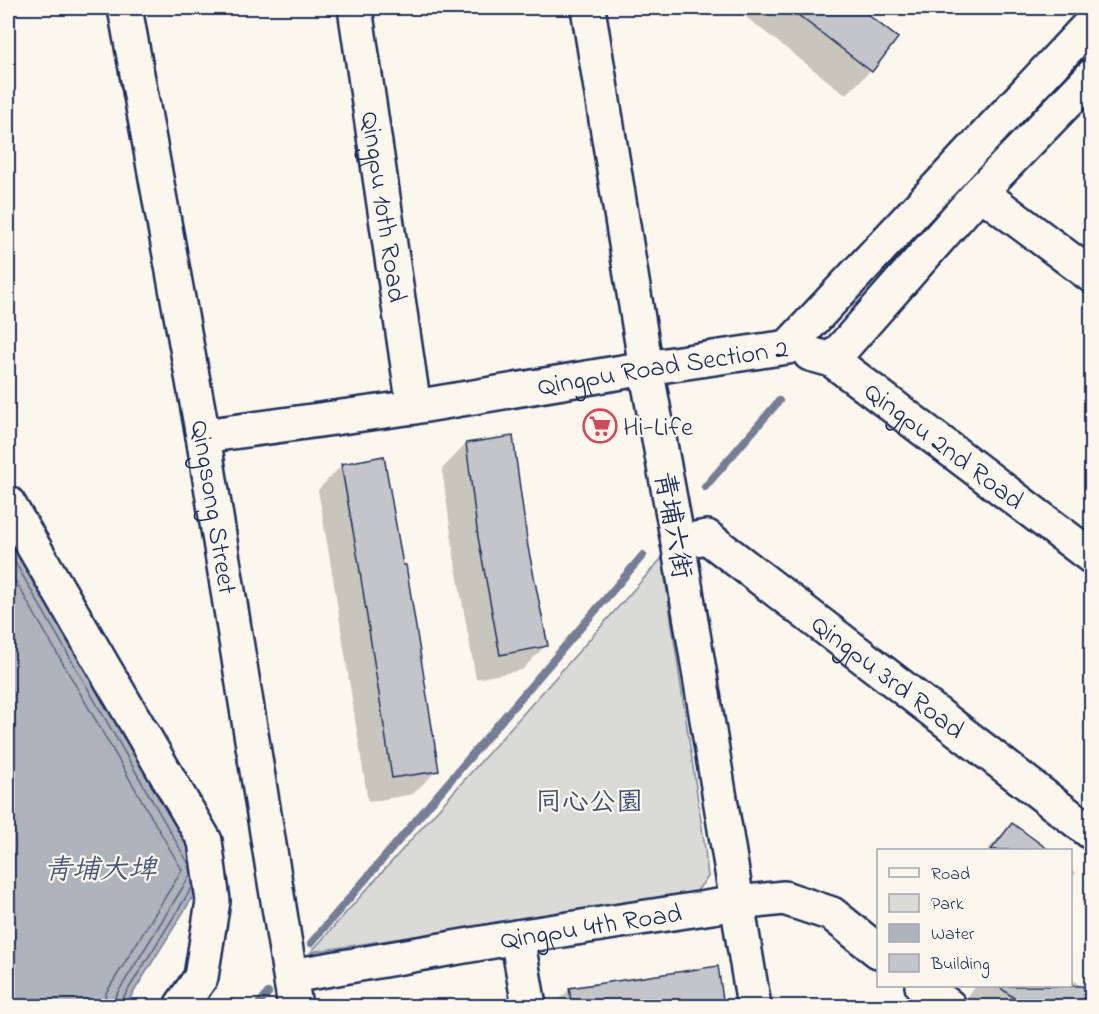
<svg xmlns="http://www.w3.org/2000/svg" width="1099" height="1014" font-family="'Indie Flower','LXGW WenKai TC',sans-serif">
	<rect width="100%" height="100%" fill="#fbf7ec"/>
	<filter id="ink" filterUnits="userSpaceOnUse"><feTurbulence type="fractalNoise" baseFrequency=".0167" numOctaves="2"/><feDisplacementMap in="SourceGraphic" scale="12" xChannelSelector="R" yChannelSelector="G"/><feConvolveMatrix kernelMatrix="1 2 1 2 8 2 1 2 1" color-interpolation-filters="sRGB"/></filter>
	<g filter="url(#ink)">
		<polygon fill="#dadad7" stroke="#7a849a" stroke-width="1.5" points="662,558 704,841 708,877 695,893 311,952"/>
		<polygon fill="#afb3bb" stroke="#747e96" stroke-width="1.5" points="8,523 209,871 125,1006 8,1006"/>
		<g fill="#0003">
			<polygon points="753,8 856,8 896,38 870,71 846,95 746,17"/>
			<polygon points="466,444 546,645 522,670 476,679 455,562 442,469"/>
			<polygon points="342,465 437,770 413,794 368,802 334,584 318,490"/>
			<polygon points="1012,825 1046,850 987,850"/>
			<polygon points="1070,869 1076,873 1070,880"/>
			<polygon points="717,968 723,1006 552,1006 570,989"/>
			<polygon points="1070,978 1092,994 1092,1006 970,1006 964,1001 976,986 1070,986"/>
		</g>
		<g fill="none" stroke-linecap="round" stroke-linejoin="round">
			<g stroke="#566483" stroke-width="1.5">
				<polyline points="8,550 190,866"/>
				<polyline points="8,568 182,870 106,993 103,1006"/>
				<polyline points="112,1006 115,997 191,874"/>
				<polyline points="120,1006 121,1001 193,886"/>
			</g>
			<g stroke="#747e96" stroke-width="8">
				<polyline points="1034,113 1089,49"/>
				<polyline points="705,487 779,401"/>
				<polyline points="311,943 643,555"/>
				<polyline points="257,1006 268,993"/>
			</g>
		</g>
		<g fill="#c3c5c9" stroke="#1b2f5e" stroke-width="1.5">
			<polygon points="789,8 859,8 898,38 872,72"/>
			<polygon points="513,436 528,547 548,646 500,655 478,537 466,443"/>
			<polygon points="384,456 403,565 406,565 439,771 392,778 358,559 341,464"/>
			<polygon points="1012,823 1049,850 991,850"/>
			<polygon points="718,966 724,1006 572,1006 569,988"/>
			<polygon points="998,986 1082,986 1092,993 1092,1006 1025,1006"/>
		</g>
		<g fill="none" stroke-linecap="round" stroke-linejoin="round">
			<g stroke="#1b2f5e" stroke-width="38">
				<g id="minor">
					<path id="s1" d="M 125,8 L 203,436 L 295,1006"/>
					<path id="s2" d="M 355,8 L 414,407"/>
					<polyline points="588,8 646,368 678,542 754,1006"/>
					<polyline points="980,192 1092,276"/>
					<path id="s3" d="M 810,354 L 832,360 L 1092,557"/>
					<polyline points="832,360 980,192 1092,76"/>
					<path id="s4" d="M 203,436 L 414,407 L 646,368 L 788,347 L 1092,22"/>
					<polyline points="8,503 205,841 213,901 201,977 181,1006"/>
					<path id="s5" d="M 678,542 L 707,537 L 1092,833"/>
					<polyline points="517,937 529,1006"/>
					<path id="s6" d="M 291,976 L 517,937 L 738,903 L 784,898 L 832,914 L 878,951"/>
					<polyline points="922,986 949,1006"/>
				</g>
			</g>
			<use href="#minor" stroke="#fbf7ec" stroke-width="33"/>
		</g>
	</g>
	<defs>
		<g id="supermarket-ring" transform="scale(1.725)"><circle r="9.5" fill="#fbf7ec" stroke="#d1495b" stroke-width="1.5"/><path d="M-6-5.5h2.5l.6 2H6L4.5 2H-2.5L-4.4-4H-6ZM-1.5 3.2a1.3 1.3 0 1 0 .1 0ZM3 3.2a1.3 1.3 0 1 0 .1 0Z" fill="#d1495b"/></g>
	</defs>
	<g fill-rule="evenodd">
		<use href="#supermarket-ring" x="600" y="426"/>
	</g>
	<g text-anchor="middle" stroke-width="4.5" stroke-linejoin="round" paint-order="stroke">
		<g font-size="27" fill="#1b2f5e" stroke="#fbf7ec">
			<text dy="9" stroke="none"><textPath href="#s2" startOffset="201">Qingpu 10th Road</textPath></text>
			<text dy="9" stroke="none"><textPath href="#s4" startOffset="465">Qingpu Road Section 2</textPath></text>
			<text dy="9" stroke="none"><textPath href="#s3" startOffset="164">Qingpu 2nd Road</textPath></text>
			<text dy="9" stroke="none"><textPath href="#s1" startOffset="507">Qingsong Street</textPath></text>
			<text transform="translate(674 525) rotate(80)" y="9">青埔六街</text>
			<text dy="9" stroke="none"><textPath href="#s5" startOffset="258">Qingpu 3rd Road</textPath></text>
			<text dy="9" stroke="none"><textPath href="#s6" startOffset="304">Qingpu 4th Road</textPath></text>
		</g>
		<g font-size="27" fill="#1b2f5e" stroke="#fbf7ec" text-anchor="start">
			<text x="623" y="435">Hi-Life</text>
		</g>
		<g font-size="27" fill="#415176" stroke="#fbf7ec">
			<text x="589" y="810">同心公園</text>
		</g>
		<g font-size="28" font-style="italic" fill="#47577a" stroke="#fbf7ec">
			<text x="100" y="878">青埔大埤</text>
		</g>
	</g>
	<rect width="1099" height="1014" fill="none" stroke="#fbf7ec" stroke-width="30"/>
	<rect x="15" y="15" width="1069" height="984" fill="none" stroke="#1b2f5e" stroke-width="2" filter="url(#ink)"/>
	<rect x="877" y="849" width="195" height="138" fill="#fbf7ec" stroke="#a1a7b3" stroke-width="1.5"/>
	<rect x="889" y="868" width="30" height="9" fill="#fbf7ec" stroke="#a1a7b3" stroke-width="1.5"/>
	<text x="931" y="879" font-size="18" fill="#1b2f5e">Road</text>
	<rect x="889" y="894" width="30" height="18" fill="#dadad7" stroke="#a1a7b3" stroke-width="1.5"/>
	<text x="931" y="909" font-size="18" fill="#1b2f5e">Park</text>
	<rect x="889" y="924" width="30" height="18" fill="#afb3bb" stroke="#a1a7b3" stroke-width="1.5"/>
	<text x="931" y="939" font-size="18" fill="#1b2f5e">Water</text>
	<rect x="889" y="954" width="30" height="18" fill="#c3c5c9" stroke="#a1a7b3" stroke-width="1.5"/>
	<text x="931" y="969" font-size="18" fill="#1b2f5e">Building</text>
</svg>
